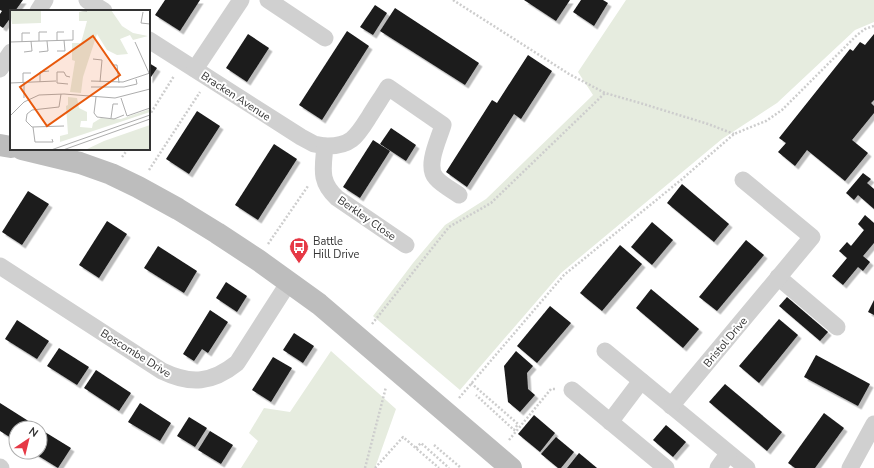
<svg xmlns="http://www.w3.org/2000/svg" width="874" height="468" font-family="'Nunito Sans',sans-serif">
	<defs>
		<filter id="shadow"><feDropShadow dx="3.5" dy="3.5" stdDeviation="0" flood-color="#0004"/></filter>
	</defs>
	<rect width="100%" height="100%" fill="#fff"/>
	<g fill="#e6ecdf">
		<polygon points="626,0 874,0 874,22 855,30 777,103 722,139 561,273 460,390 373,316 413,263 445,225 486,199 593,95 578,72"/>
		<polygon points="331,351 396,409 375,468 241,468 258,441 249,433 264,408 290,412"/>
	</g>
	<g fill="#1a1a1a" filter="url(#shadow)">
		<polygon points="0,0 23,0 15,11 11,11 11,17 3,28 0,26 0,14 2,11 0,10"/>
		<polygon points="165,0 200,0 180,31 155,15"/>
		<polygon points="524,0 570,0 556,21"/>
		<polygon points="581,0 603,0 608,3 594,26 573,12"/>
		<polygon points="375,5 387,13 373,35 360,27"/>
		<polygon points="395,8 479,63 465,85 380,31"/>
		<polygon points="347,31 369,46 322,120 299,105"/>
		<polygon points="248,34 269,48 247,82 226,68"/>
		<polygon points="874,34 874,100 871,103 874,106 874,113 852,140 868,153 845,181 807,150 795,166 778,152 786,143 779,138 850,49 853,51 860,42 865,45"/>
		<polygon points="528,55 552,71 521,119 514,114 467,187 446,172 492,100 497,103"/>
		<polygon points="149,63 157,68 149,80"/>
		<polygon points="197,111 220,126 189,174 166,159"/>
		<polygon points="391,128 416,145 406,161 380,144"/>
		<polygon points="373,140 390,151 360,198 343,187"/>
		<polygon points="274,144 297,159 258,220 235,205"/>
		<polygon points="863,173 871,179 867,183 874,189 874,209 858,195 854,200 846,193"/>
		<polygon points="682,184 729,224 714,242 667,203"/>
		<polygon points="28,191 49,204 22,245 2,232"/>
		<polygon points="865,215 874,223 874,243 863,256 870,262 863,271 858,267 843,285 832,276 847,258 839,251 847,242 851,246 864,230 858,224"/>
		<polygon points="107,221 127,234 99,278 79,265"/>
		<polygon points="652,222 673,240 652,265 631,247"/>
		<polygon points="746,240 764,255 717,311 699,297"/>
		<polygon points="620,245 642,264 602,311 580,293"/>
		<polygon points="158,246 197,271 184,293 144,268"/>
		<polygon points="226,282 247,296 237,312 216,298"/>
		<polygon points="651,289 699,329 683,348 636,308"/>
		<polygon points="787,297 828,332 820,341 779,306"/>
		<polygon points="874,300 874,315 868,312"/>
		<polygon points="550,306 571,323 537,363 517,346"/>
		<polygon points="210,310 228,322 208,353 202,349 194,361 183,354"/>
		<polygon points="779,319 798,335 759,383 739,366"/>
		<polygon points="17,320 49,341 37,359 5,339"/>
		<polygon points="294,333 314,346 303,363 283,350"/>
		<polygon points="59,348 89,367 77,385 47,366"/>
		<polygon points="516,351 533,366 527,373 528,389 535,395 520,412 508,402 504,366"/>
		<polygon points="816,355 870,384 858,406 804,377"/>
		<polygon points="273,357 292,368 271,402 252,390"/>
		<polygon points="96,370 131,393 119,411 84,388"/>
		<polygon points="725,384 782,432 767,451 709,402"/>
		<polygon points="0,403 30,422 26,428 16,428 16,441 0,431"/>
		<polygon points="140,403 171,423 160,441 128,422"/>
		<polygon points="824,413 844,428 815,468 795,468 788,463"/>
		<polygon points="534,415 555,433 540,452 518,434"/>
		<polygon points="189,417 207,428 195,447 177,436"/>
		<polygon points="666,425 686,442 673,457 653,440"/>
		<polygon points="40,429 71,448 58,468 32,452 40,452"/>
		<polygon points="210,431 233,445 221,464 198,450"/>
		<polygon points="556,437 574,452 561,468 558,468 541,454"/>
		<polygon points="579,453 597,468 567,468"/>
	</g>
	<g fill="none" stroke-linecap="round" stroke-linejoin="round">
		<g stroke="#cdcdcd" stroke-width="2.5" stroke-dasharray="2 2" stroke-linecap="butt">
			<polyline points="453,0 569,74 605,93 640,103 708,124 734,134"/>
			<polyline points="149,116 174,76"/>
			<polyline points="122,157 128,149"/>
			<polyline points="149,170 200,92"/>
			<polyline points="268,244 308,186"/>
			<polyline points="372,324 449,227 491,203 605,93"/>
			<polyline points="471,383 518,424 514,430 476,395"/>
			<polyline points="459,398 564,275 681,180 734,134 766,121 782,110 857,35 865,29 874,26"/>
			<polyline points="509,440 551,389 555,389"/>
			<polyline points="434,445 461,468"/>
			<polyline points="416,448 421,443 449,468"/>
			<polyline points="365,468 386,387"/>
			<polyline points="375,468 403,437 439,468"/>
		</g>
		<g stroke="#d0d0d0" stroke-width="17">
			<polyline points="87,0 104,11"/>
			<polyline points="268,0 325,38"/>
			<polyline points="38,11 45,0"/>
			<polyline points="149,40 301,137 314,144 325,146"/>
			<polyline points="0,69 11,52"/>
			<polyline points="195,69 241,0"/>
			<path d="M 406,245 L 337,198 C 319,181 323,169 325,146 C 351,147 357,136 369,117 C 375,107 382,97 388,87 L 443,125 C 439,139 425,166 436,178 C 442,185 452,190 459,195"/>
			<path d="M 0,266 L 162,371 C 191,385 212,383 237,363 L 289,282"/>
			<polyline points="778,277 837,327"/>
			<polyline points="605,351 747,468"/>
			<polyline points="572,390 666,468"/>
			<polyline points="671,406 812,237 743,180"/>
			<polyline points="610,422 641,381"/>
			<polyline points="0,467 1,468"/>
			<polyline points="718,468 728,454"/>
			<polyline points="850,468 874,424"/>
		</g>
		<g stroke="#bdbdbd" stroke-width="22">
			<polyline points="0,145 11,147"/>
			<polyline points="22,149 80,163 111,174 138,187 178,209 217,233 258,260 319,304 511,468"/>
		</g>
	</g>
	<defs>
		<g id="bus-pin" transform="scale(1)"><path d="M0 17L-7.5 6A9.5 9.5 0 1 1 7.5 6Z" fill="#e63946" stroke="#fff"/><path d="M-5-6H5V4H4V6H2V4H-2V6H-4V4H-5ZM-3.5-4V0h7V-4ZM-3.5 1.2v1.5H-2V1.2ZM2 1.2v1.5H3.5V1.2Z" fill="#fff"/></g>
	</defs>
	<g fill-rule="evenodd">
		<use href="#bus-pin" x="299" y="247"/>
	</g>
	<g text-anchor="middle" stroke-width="4" stroke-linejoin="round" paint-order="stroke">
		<g font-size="11" fill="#333" stroke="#fff">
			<text transform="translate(236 96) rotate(33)" y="4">Bracken Avenue</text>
			<text transform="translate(367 218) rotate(35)" y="4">Berkley Close</text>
			<text transform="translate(725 342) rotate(-50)" y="4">Bristol Drive</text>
			<text transform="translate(136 353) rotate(32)" y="4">Boscombe Drive</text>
		</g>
		<g font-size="11" fill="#333" stroke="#fff" text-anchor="start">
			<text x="313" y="245">Battle<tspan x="313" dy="13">Hill Drive</tspan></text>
		</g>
	</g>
	<g transform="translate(10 10)">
		<rect width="140" height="140" fill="#fff"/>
		<path d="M 0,0 L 31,0 L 31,13 L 2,14 ZM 77,0 L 101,0 L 112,16 L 123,23 L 138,26 L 123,30 L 120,25 L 110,29 L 118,44 L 107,45 L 97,40 L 87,24 L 73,67 L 71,83 L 60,82 L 65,51 L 62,50 L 62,33 L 71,33 L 77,11 L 69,11 L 69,2 ZM 58,87 L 67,88 L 69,98 L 77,102 L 77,111 L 71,111 L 70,117 L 82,118 L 83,113 L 91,108 L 111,109 L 140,99 L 140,102 L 50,132 L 50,126 L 58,124 L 56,96 L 58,95 ZM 140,115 L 140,140 L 75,140 L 94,131 Z" fill="#e6ecdf"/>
		<path fill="none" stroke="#adadad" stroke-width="1" d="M 64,0 L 77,1M 133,2 L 131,13 L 140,14M 47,30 L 47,22 L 54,22M 29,31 L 29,22 L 37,22M 0,32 L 63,30 L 63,20M 12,32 L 12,23 L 20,23M 125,32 L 139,63M 47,41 L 55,41 L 54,30M 14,42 L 22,41 L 21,31M 29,42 L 38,41 L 37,31M 83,49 L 92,50 L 90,72M 104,55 L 107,55 L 109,73M 81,71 L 113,72 L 140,63M 13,72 L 13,63 L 21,63M 14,72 L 14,88M 30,72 L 30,62 L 39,61M 0,73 L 46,71M 58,74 L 47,73 L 47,62 L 54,62 L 56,66 L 60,67M 81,77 L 114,77 L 127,74 L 126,69M 51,84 L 49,97 L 22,100 L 17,104 L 16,111 L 22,117 L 54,116M 86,87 L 84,103 L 87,107 L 104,109 L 114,105M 111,88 L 117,106 L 140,98M 0,106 L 14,92 L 29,85 L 54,84 L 105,88 L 140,79M 101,108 L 103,94 L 108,94M 23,117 L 25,132 L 43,132 L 42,129M 41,140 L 140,105M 53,140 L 140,109"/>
		<path fill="#e8590c" fill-opacity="0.15" stroke="#e8590c" stroke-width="2" d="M 83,26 L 110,65 L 37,116 L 10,77 Z"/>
		<rect width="140" height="140" fill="none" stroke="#333" stroke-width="2"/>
	</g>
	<g transform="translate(28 440) rotate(35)"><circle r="19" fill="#ffffff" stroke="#adadad"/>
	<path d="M0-3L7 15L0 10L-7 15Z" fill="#e63946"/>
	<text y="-6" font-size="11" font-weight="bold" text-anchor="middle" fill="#333333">N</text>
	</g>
</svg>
